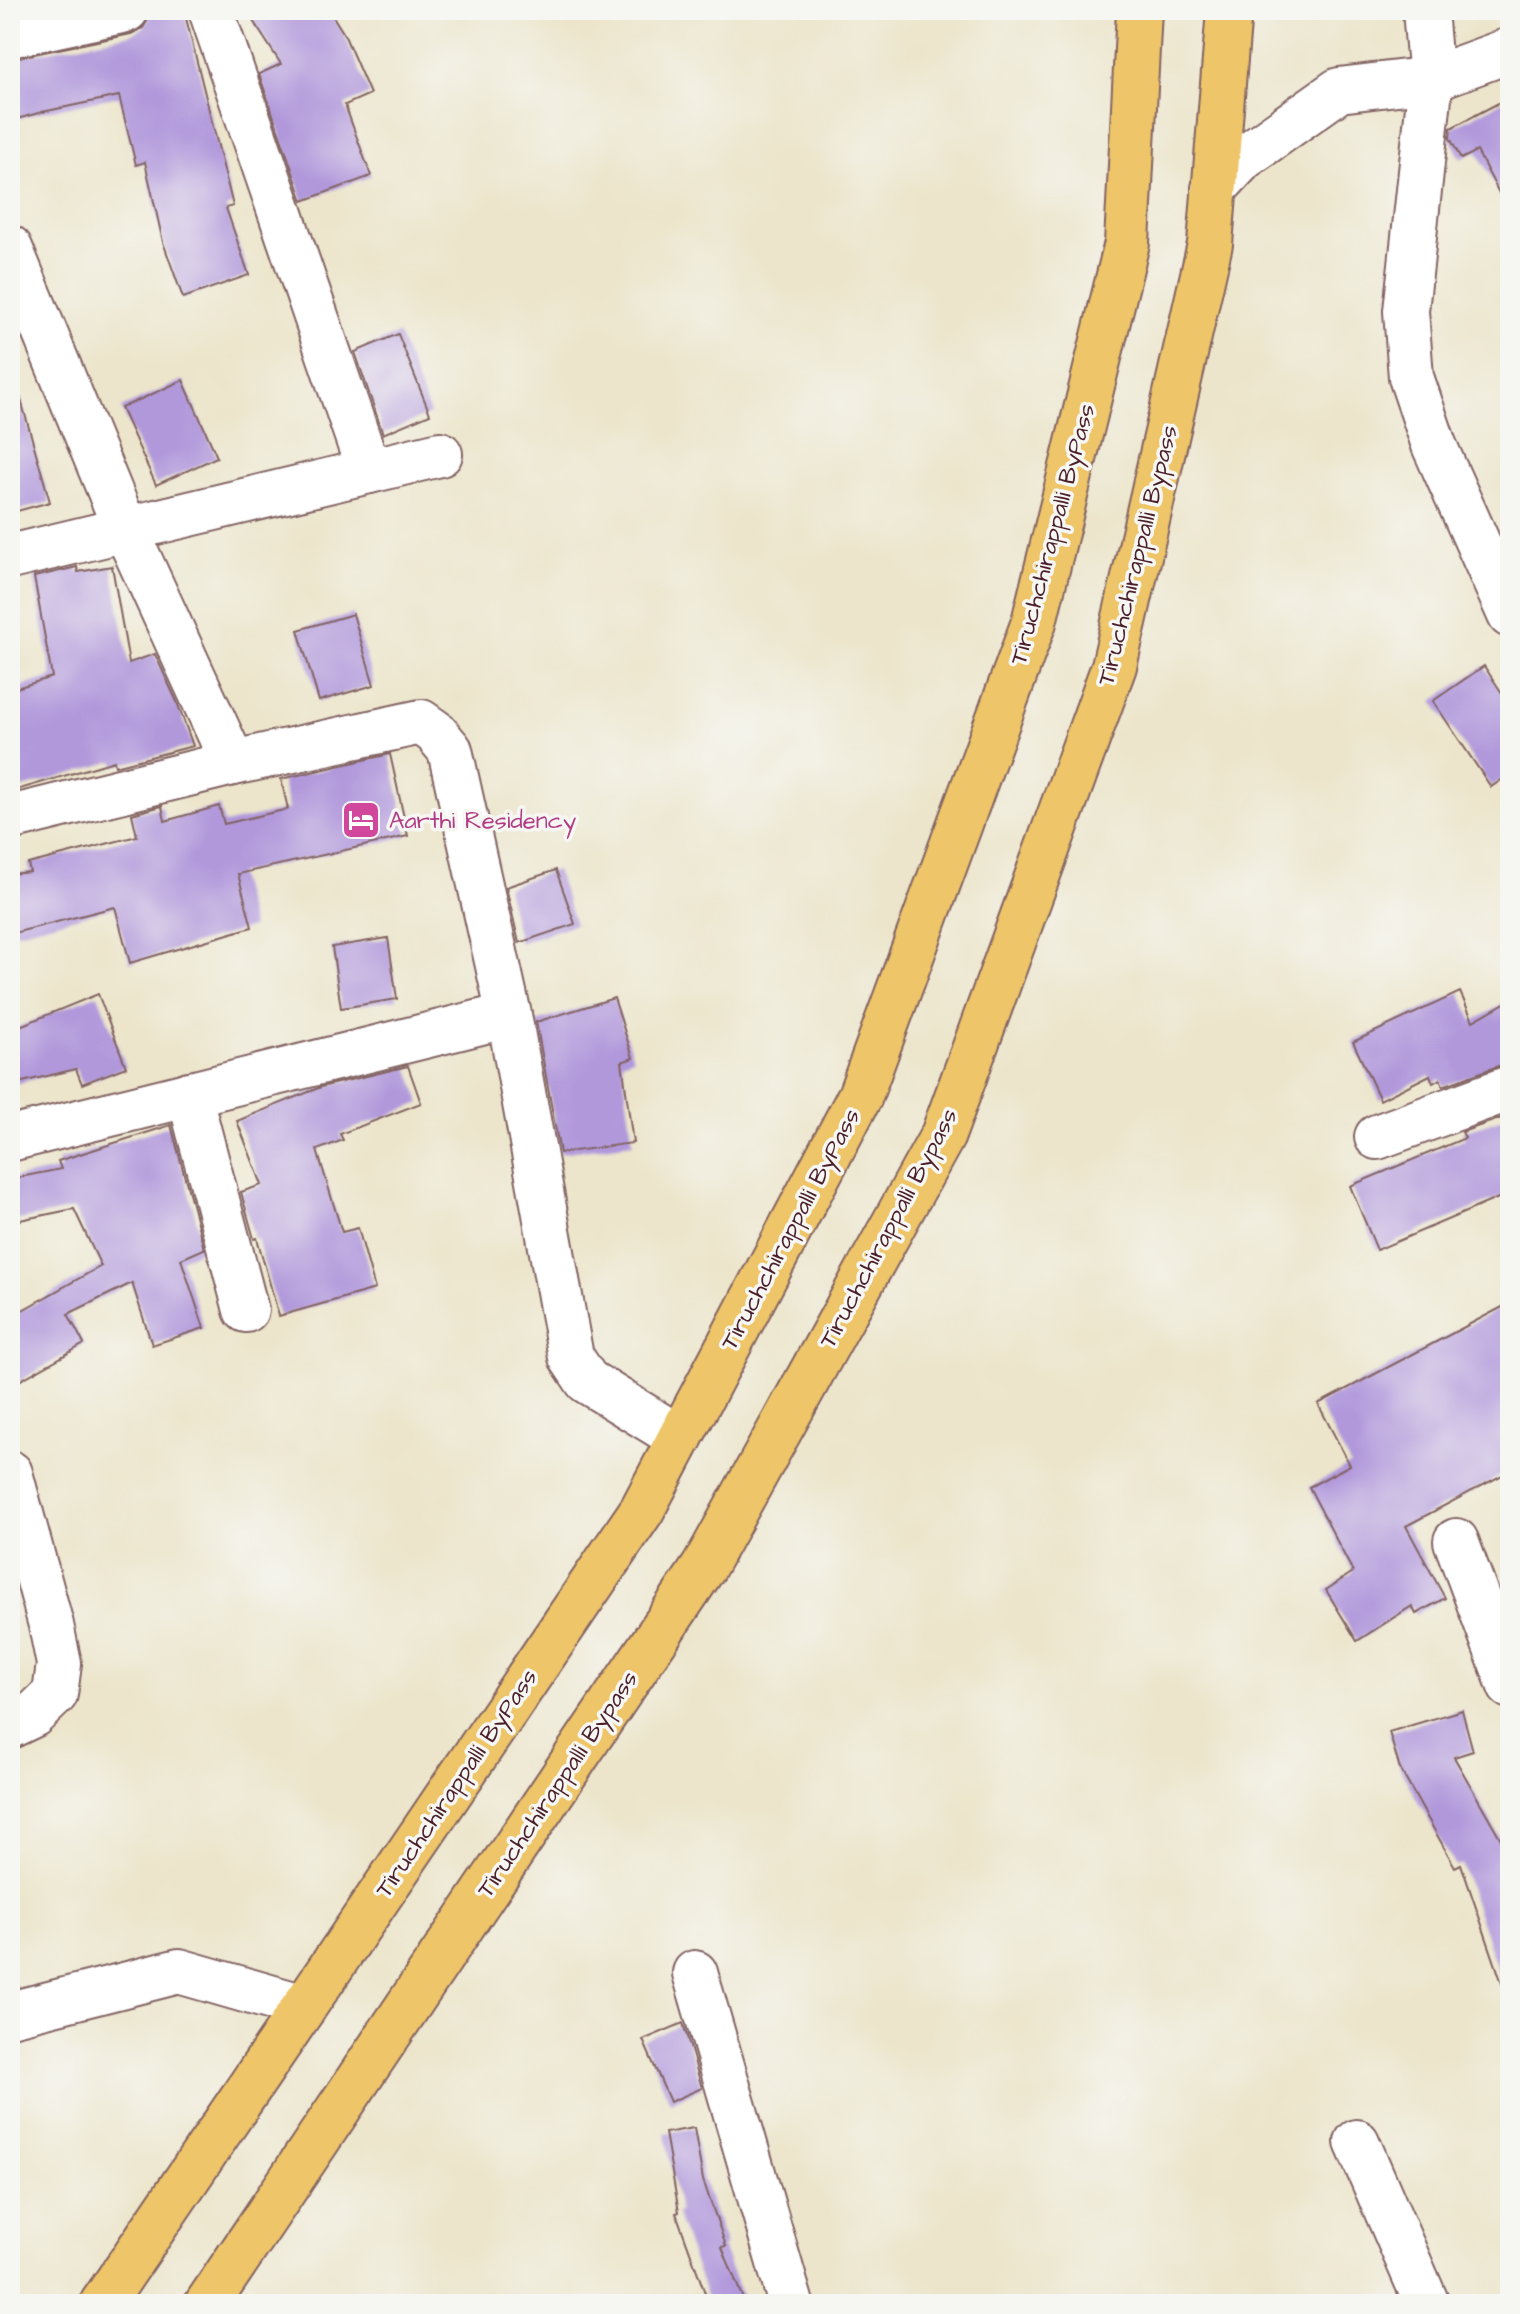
<svg xmlns="http://www.w3.org/2000/svg" width="1520" height="2314" font-family="'Architects Daughter',sans-serif">
	<rect width="100%" height="100%" fill="#f6f6f2"/>
	<filter id="ink" filterUnits="userSpaceOnUse"><feTurbulence type="fractalNoise" baseFrequency=".0125" numOctaves="2"/><feDisplacementMap in="SourceGraphic" scale="16" xChannelSelector="R" yChannelSelector="G"/><feConvolveMatrix kernelMatrix="1 2 1 2 8 2 1 2 1" color-interpolation-filters="sRGB"/></filter>
	<filter id="wash" filterUnits="userSpaceOnUse"><feTurbulence type="fractalNoise" baseFrequency=".006" numOctaves="4" result="noise"/><feDisplacementMap in="SourceGraphic" scale="32" xChannelSelector="R" yChannelSelector="G"/><feGaussianBlur stdDeviation="1.8" result="paint"/><feColorMatrix in="noise" values="0 0 0 0 0 0 0 0 0 0 0 0 0 0 0 0 0 1.4 0 .05"/><feComposite in="paint" operator="in"/></filter>
	<g filter="url(#wash)">
		<rect width="100%" height="100%" fill="#ece5cb"/>
		<g id="blocks">
			<g fill="#b198db">
				<polygon points="150,10 184,10 233,206 226,208 249,275 183,298 163,242 145,162 136,165 119,96 42,112 10,121 10,59 131,34 143,28 149,18"/>
				<polygon points="246,10 329,10 344,34 370,94 345,105 371,176 303,201 259,74 281,64"/>
				<polygon points="1510,97 1510,214 1477,151 1461,159 1450,138 1451,128"/>
				<polygon points="398,334 430,414 383,434 355,352"/>
				<polygon points="183,380 217,457 156,485 121,408"/>
				<polygon points="19,393 50,502 10,513 10,394"/>
				<polygon points="112,566 129,663 155,654 177,702 193,746 115,766 114,761 10,792 10,690 52,677 34,577 77,567 78,572"/>
				<polygon points="353,614 374,685 319,701 298,630"/>
				<polygon points="1484,666 1510,705 1510,774 1491,787 1433,701"/>
				<polygon points="390,754 408,836 238,874 252,927 130,963 115,907 10,934 10,874 30,872 28,864 137,836 132,814 162,806 165,821 219,806 224,824 288,809 281,779"/>
				<polygon points="556,870 575,924 519,943 506,887"/>
				<polygon points="388,938 397,999 341,1008 332,947"/>
				<polygon points="1460,992 1473,1021 1510,1000 1510,1064 1501,1065 1443,1086 1440,1079 1433,1083 1430,1075 1380,1100 1353,1042"/>
				<polygon points="98,994 126,1067 82,1084 76,1069 10,1085 10,1030"/>
				<polygon points="614,998 633,1058 622,1062 633,1143 560,1153 536,1022"/>
				<polygon points="408,1066 421,1103 340,1134 343,1140 317,1150 342,1232 358,1228 375,1289 279,1316 257,1238 254,1239 241,1192 262,1185 237,1121 321,1087"/>
				<polygon points="1510,1115 1510,1193 1377,1250 1350,1186 1465,1138 1462,1132"/>
				<polygon points="171,1125 204,1249 181,1259 204,1328 152,1345 132,1283 68,1314 84,1344 10,1386 10,1317 101,1266 74,1209 10,1222 10,1179 61,1169 58,1161"/>
				<polygon points="1510,1303 1510,1471 1406,1526 1445,1598 1416,1614 1412,1606 1357,1641 1326,1590 1353,1572 1309,1487 1350,1465 1318,1404"/>
				<polygon points="1462,1710 1473,1751 1454,1757 1510,1855 1510,1991 1505,1992 1461,1864 1455,1867 1400,1769 1389,1732"/>
				<polygon points="683,2023 702,2088 670,2102 643,2040"/>
				<polygon points="694,2128 703,2180 726,2246 722,2247 745,2304 709,2304 676,2213 679,2212 665,2133"/>
			</g>
		</g>
	</g>
	<g filter="url(#ink)">
		<use href="#blocks" fill-opacity="0" stroke="#836463" stroke-width="2"/>
		<g fill="none" stroke-linecap="round" stroke-linejoin="round">
			<g stroke="#836463" stroke-width="48">
				<g id="minor">
					<polyline points="211,10 369,471"/>
					<polyline points="1425,10 1431,79 1406,311 1411,377 1434,445 1510,615"/>
					<polyline points="10,35 126,10"/>
					<polyline points="1214,189 1243,158 1339,90 1431,79 1510,50"/>
					<polyline points="10,248 125,528 233,763"/>
					<polyline points="10,557 440,454"/>
					<polyline points="10,818 233,763 421,722 435,732 450,750 509,1015 571,1357 587,1381 680,1438"/>
					<polyline points="189,1094 246,1310"/>
					<polyline points="1377,1137 1510,1088"/>
					<polyline points="10,1139 509,1015"/>
					<polyline points="10,1473 51,1625 59,1664 55,1694 33,1715 10,1726"/>
					<polyline points="1456,1541 1510,1686"/>
					<polyline points="695,1973 791,2304"/>
					<polyline points="10,2014 179,1971 304,2007"/>
					<polyline points="1357,2142 1427,2304"/>
				</g>
			</g>
			<g stroke="#836463" stroke-width="48">
				<g id="highway">
					<polyline points="102,2304 642,1510 860,1096 1034,622 1127,243 1139,10"/>
					<polyline points="207,2304 704,1567 943,1135 1114,666 1210,244 1229,10"/>
				</g>
			</g>
			<use href="#minor" stroke="#fff" stroke-width="44"/>
			<use href="#highway" stroke="#eec569" stroke-width="44"/>
		</g>
	</g>
	<defs>
		<g id="hotel-square" transform="scale(2)"><rect x="-9" y="-9" width="18" height="18" rx="4" fill="#d1479c" stroke="#f6f6f2"/><path d="M-6-4.5h1.5V1H6V5H4.5V3h-9V5H-6ZM-4 0a1.8 1.8 0 1 1 3.6 0ZM.5 0V-2.5h3Q6-2.5 6 0Z" fill="#fff"/></g>
	</defs>
	<g fill-rule="evenodd">
		<use href="#hotel-square" x="361" y="820"/>
	</g>
	<g text-anchor="middle" stroke-width="7" stroke-linejoin="round" paint-order="stroke">
		<g font-size="24" fill="#4a1f2b" stroke="#f6f6f2">
			<text transform="translate(1052 534) rotate(-75)" y="8">Tiruchchirappalli ByPass</text>
			<text transform="translate(1137 555) rotate(-76)" y="8">Tiruchchirappalli Bypass</text>
			<text transform="translate(888 1228) rotate(-62)" y="8">Tiruchchirappalli Bypass</text>
			<text transform="translate(790 1229) rotate(-62)" y="8">Tiruchchirappalli ByPass</text>
			<text transform="translate(456 1783) rotate(-56)" y="8">Tiruchchirappalli ByPass</text>
			<text transform="translate(557 1784) rotate(-56)" y="8">Tiruchchirappalli Bypass</text>
		</g>
		<g font-size="24" fill="#b23c85" stroke="#f6f6f2" text-anchor="start">
			<text x="389" y="828">Aarthi Residency</text>
		</g>
	</g>
	<rect width="1520" height="2314" fill="none" stroke="#f6f6f2" stroke-width="40"/>
</svg>
